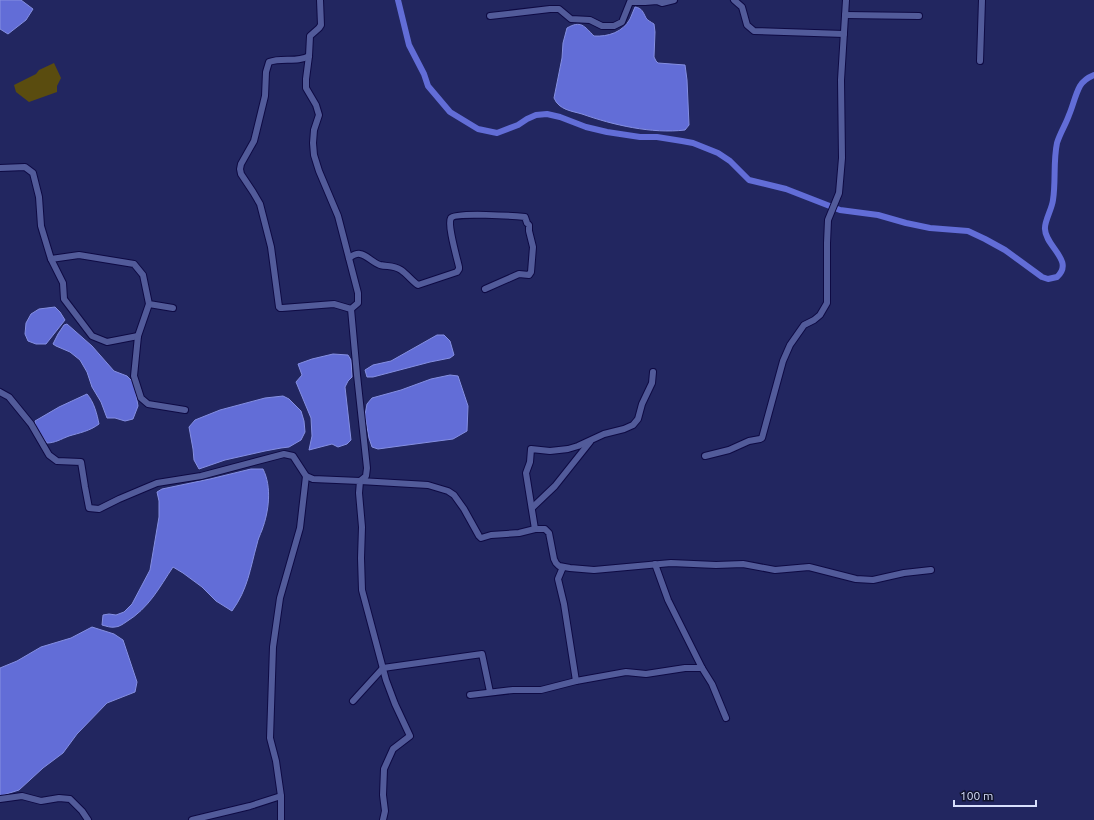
<svg xmlns="http://www.w3.org/2000/svg" width="1094" height="820" font-family="Ubuntu,sans-serif">
	<rect width="100%" height="100%" fill="#222660"/>
	<polygon fill="#5a4c0f" points="54,63 61,78 57,86 57,92 29,102 16,92 14,85 36,74 39,70"/>
	<g fill="#626dd7" stroke="#858fe2">
		<polygon points="0,0 21,0 33,9 26,20 8,34 0,29"/>
		<path d="M 635,7 C 642,8 643,12 646,18 C 647,20 651,22 654,24 L 655,32 L 654,57 L 656,61 L 658,63 L 685,65 L 687,80 L 689,125 L 685,130 C 652,134 613,125 582,114 C 572,111 559,110 554,98 L 562,58 L 563,43 L 567,28 C 581,20 584,26 594,36 C 608,37 623,32 630,19 C 632,15 633,11 635,7 Z"/>
		<polygon points="55,307 60,312 65,320 46,344 36,344 28,341 25,334 26,323 31,314 39,309"/>
		<polygon points="67,324 92,346 114,371 127,376 134,383 138,406 133,419 125,421 115,418 107,418 101,402 92,387 87,372 80,360 70,352 56,346 53,344 58,334 64,325"/>
		<polygon points="437,335 444,335 450,341 454,355 450,358 430,362 373,377 367,377 365,370 373,365 391,361"/>
		<polygon points="333,354 348,355 351,360 352,377 348,381 345,387 351,440 347,444 338,447 332,444 309,450 312,436 311,418 296,382 302,375 298,364 312,359"/>
		<polygon points="450,375 458,376 468,406 467,431 453,439 400,446 378,449 372,447 369,438 365,415 367,404 372,398 401,390 431,379"/>
		<path d="M 87,394 C 94,402 97,414 99,424 C 90,431 79,433 69,436 C 61,439 55,443 47,443 L 36,427 L 35,421 L 59,407 Z"/>
		<polygon points="283,396 289,399 301,411 304,421 305,432 301,440 289,447 281,448 265,451 225,460 199,469 194,460 193,449 189,427 195,420 220,410 265,398"/>
		<path d="M 251,469 L 263,469 C 272,487 269,511 262,530 C 260,535 258,539 257,544 C 250,569 248,589 232,611 L 216,601 L 202,587 L 183,573 L 173,567 C 159,588 149,608 126,622 C 123,624 119,627 115,627 C 111,628 106,626 102,625 L 103,615 L 109,614 L 116,615 L 124,612 L 132,604 L 150,570 L 159,517 L 159,501 L 157,492 L 162,489 L 210,479 Z"/>
		<polygon points="92,627 114,634 123,640 137,682 135,692 107,703 77,734 63,753 43,768 19,790 0,796 0,668 17,661 41,647 71,638"/>
	</g>
	<g fill="none" stroke-linecap="round" stroke-linejoin="round">
		<path stroke="#626dd7" stroke-width="6" d="M 398,0 L 409,45 L 424,74 L 428,86 L 450,112 L 478,129 L 497,133 L 518,125 L 527,119 L 536,115 L 547,114 L 560,117 L 586,127 L 607,132 L 640,137 L 657,137 L 682,141 L 693,143 L 718,153 L 730,161 L 749,180 L 786,189 L 840,210 L 878,215 L 906,223 L 930,228 L 968,231 L 985,239 L 1005,250 L 1042,277 L 1048,279 L 1057,277 C 1075,261 1045,246 1045,229 C 1044,222 1052,209 1053,200 C 1056,181 1053,162 1057,143 C 1060,133 1066,124 1069,115 C 1073,106 1075,95 1080,86 C 1083,81 1089,77 1094,75"/>
		<g stroke="#0e0a43" stroke-width="8">
			<g id="minor">
				<polyline points="320,0 321,25 319,28 310,36 309,56 306,79 306,88 316,105 319,115 314,130 313,143 314,155 319,171 338,216 358,293 358,303 351,309"/>
				<polyline points="734,0 742,7 747,25 754,31 844,34"/>
				<polyline points="845,15 919,16"/>
				<polyline points="490,16 550,9 559,9 571,19 590,20 602,26 614,26 622,22 630,2 645,2 657,1 662,3 674,0"/>
				<path d="M 309,56 C 297,63 282,57 269,62 L 266,72 L 265,96 L 256,133 L 254,141 L 241,164 L 240,169 L 241,174 L 253,192 L 260,204 L 271,247 L 279,307 L 280,308 L 282,308 L 334,304 L 351,309 L 357,375 L 367,468 L 366,476 L 360,481 L 428,485 L 448,491 L 454,495 L 464,509 L 479,536 L 481,538 L 491,535 L 519,533 L 535,529 L 545,529 L 549,533 L 554,559 L 556,563 L 559,566 L 570,568 L 594,570 L 671,563 L 716,565 L 743,564 L 775,570 L 809,567 L 856,579 L 873,580 L 904,573 L 931,570"/>
				<polyline points="980,61 982,0"/>
				<polyline points="0,168 25,167 33,173 39,197 41,226 51,259 79,255 134,264 143,275 149,304 173,308"/>
				<path d="M 349,258 C 352,256 356,253 360,254 C 367,255 373,263 380,265 C 388,267 393,265 401,270 C 407,274 413,282 418,285 L 457,272 L 459,269 L 459,267 C 457,258 447,224 451,218 C 455,212 515,216 525,217 L 527,223 L 529,225 L 529,231 L 533,247 L 531,272 L 529,275 L 519,274 L 485,289"/>
				<polyline points="51,259 63,283 64,299 92,336 107,342 138,336"/>
				<polyline points="149,304 138,336 134,376 141,398 148,404 185,410"/>
				<polyline points="0,392 9,397 31,424 49,455 57,461 81,462 85,487 89,508 99,509 119,499 157,483 201,476 284,454 293,456 306,476 313,479 360,481 359,493 362,527 361,558 362,590 386,680 395,704 410,736 393,749 384,769 383,795 385,811 383,820"/>
				<polyline points="705,456 729,450 749,441 760,439 762,438 783,361 790,345 804,325 814,320 820,315 827,303 827,243 828,220 839,193 842,158 841,80 846,0"/>
				<polyline points="532,508 555,486 590,442"/>
				<polyline points="535,529 526,473 530,462 531,449 550,451 568,449 578,446 604,434 624,429 633,425 638,419 642,404 652,383 653,372"/>
				<polyline points="655,564 668,600 702,668"/>
				<polyline points="563,567 558,579 564,604 576,681"/>
				<polyline points="470,695 513,690 541,690 576,681 626,672 646,674 685,668 702,668 712,684 726,718"/>
				<polyline points="353,701 383,668 482,654 490,692"/>
				<polyline points="0,799 22,796 41,801 59,798 70,799 82,811 88,820"/>
				<polyline points="192,820 250,806 281,796"/>
				<polyline points="281,820 281,796 276,761 270,738 273,647 280,598 300,528 306,476"/>
			</g>
		</g>
		<use href="#minor" stroke="#525b9a" stroke-width="6"/>
	</g>
	<path d="M954 800v6h82v-6" fill="none" stroke="#d8dffc" stroke-width="2"/>
	<text x="960" y="800" font-size="12" fill="#d8dffc" stroke="#11142d" stroke-width="3" paint-order="stroke">100 m</text>
</svg>
